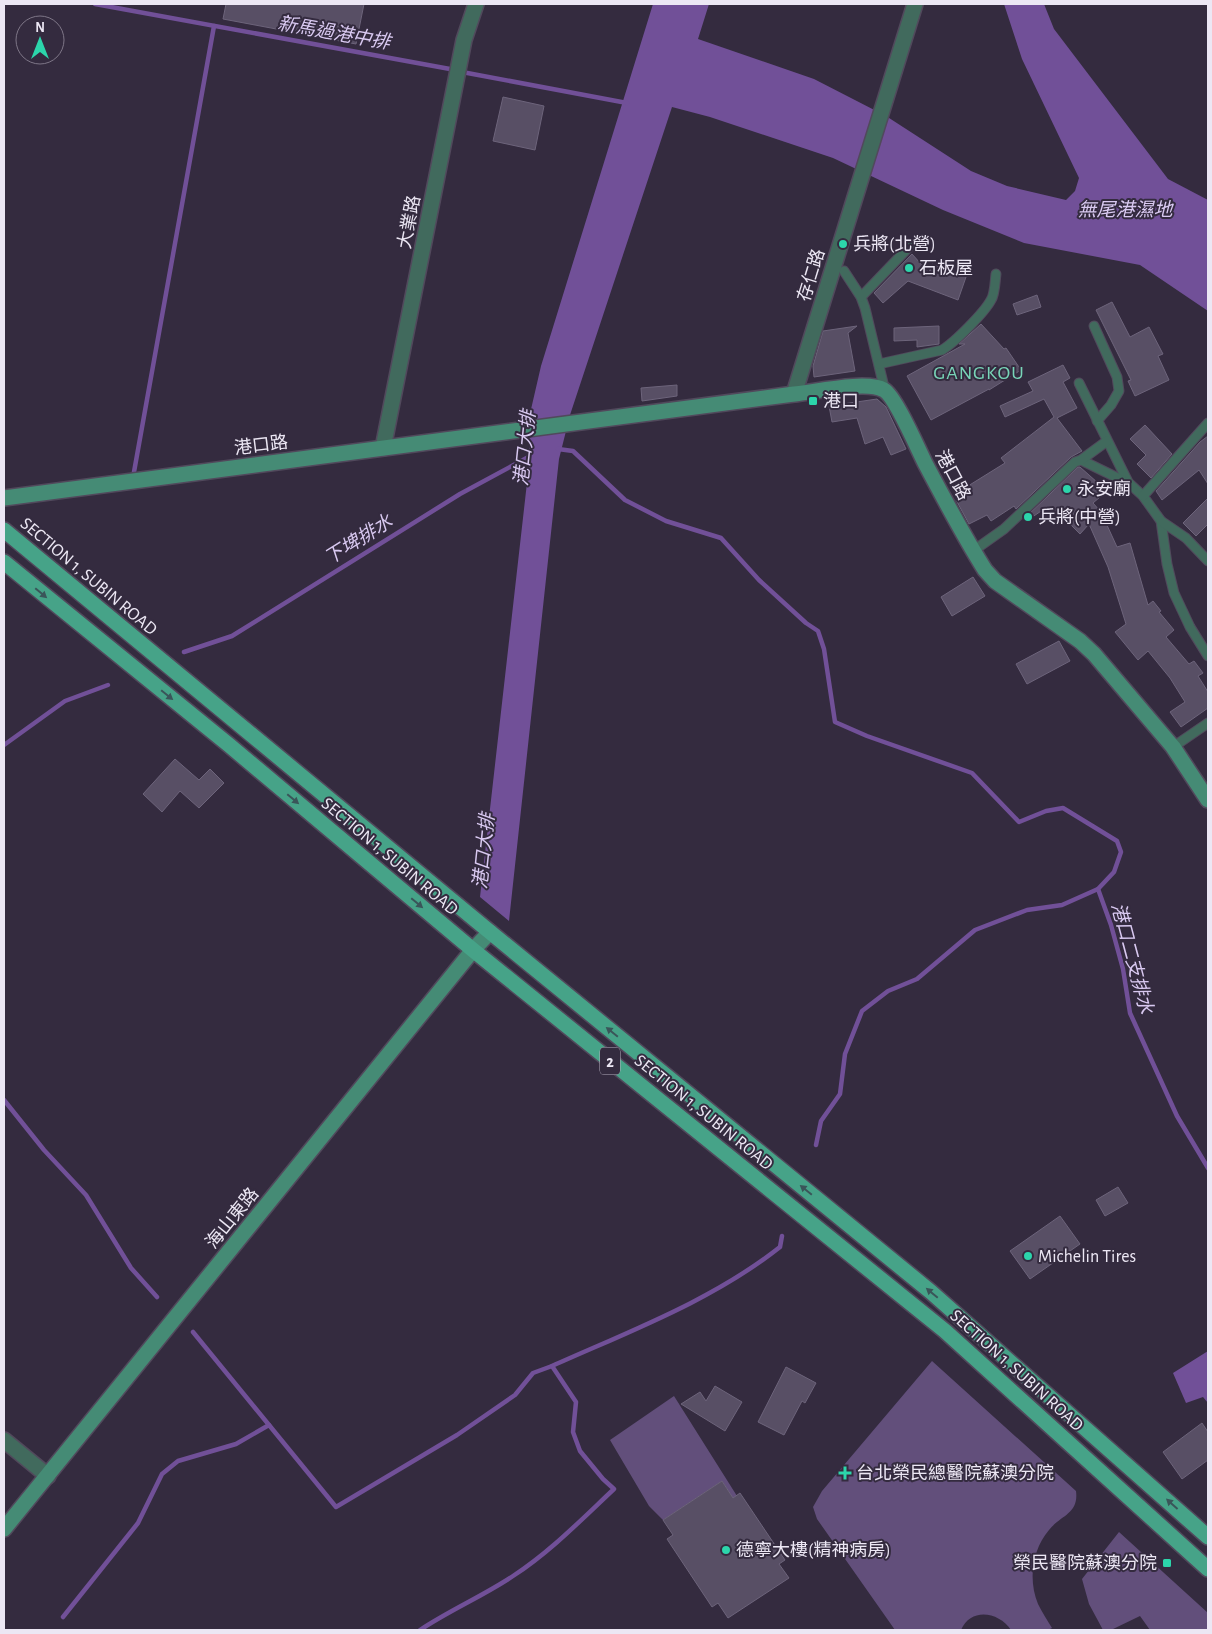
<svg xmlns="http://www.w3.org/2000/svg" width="1212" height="1634" font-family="'Alegreya Sans','Noto Sans TC',sans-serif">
	<rect width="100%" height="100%" fill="#342b3f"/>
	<g fill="#624f7b">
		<path d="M 932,1361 L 1076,1491 C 1079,1514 1061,1515 1049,1530 C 1032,1550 1028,1580 1038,1604 C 1042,1612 1047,1620 1052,1628 L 1048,1630 L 1011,1630 C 999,1612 971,1607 961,1630 L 895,1630 L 817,1519 L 813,1507 L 822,1491 Z"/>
		<polygon points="674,1396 737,1496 733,1498 722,1481 663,1520 649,1506 610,1440"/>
		<polygon points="1119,1532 1208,1613 1208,1630 1150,1630 1140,1616 1111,1630 1103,1630 1089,1604 1082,1579"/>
	</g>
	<g fill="#715098">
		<polygon points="653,4 709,4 698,39 814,79 886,116 971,171 1007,186 1066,200 1075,191 1079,178 1022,59 1004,4 1044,4 1054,29 1168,179 1208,200 1208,311 1140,265 1024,243 943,210 833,158 710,117 672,107 570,415 559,459 509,921 480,897 529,465 529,418 541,366"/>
		<polygon points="1208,1351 1208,1403 1203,1397 1186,1403 1173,1373"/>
	</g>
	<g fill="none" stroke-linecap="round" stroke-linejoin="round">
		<g stroke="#715098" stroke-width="4.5">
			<polyline points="95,4 450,69"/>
			<polyline points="462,72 627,103"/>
			<polyline points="558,449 573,451 625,500 666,521 721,538 759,580 806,623 818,631 824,649 835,722 867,736 972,773 1019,822 1046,811 1063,808 1117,841 1121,852 1114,872 1098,889 1062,905 1027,910 975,930 917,979 888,991 862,1011 845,1054 840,1094 821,1121 816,1145"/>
			<polyline points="134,472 214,26"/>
			<polyline points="184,652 232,636 460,494 534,454"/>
			<polyline points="4,745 65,701 108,685"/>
			<polyline points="1098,889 1111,925 1123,969 1130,1013 1177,1116 1208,1168"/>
			<polyline points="4,1100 44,1150 86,1195 131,1268 157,1297"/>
			<polyline points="193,1332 269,1425"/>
			<polyline points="63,1617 138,1523 162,1474 178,1461 236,1444 269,1425 336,1507 457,1435 515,1395 533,1373 552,1366"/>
			<path d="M 420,1630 C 450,1610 483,1596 513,1576 C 550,1552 582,1519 614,1489 L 603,1479 L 580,1451 L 573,1432 L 576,1402 L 552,1366 C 630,1331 713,1300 780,1247 L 782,1236"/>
		</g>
	</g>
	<g fill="#584f65" stroke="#6d647b">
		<polygon points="226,4 364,4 356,44 223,19"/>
		<polygon points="503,97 544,106 535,150 493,141"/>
		<polygon points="912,254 929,273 932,264 966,277 958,300 908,281 883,303 874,293"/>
		<polygon points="1037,295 1041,307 1017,315 1013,304"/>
		<polygon points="1112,302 1130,337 1149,327 1163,354 1158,356 1169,380 1135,396 1128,381 1131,380 1096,310"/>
		<polygon points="981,324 1004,349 1006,348 1021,370 989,390 989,389 931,420 907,376 965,344 959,344"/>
		<polygon points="857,326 848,333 855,371 814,377 813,366 823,331"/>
		<polygon points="939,326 939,344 917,347 917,340 894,341 894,328"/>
		<polygon points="1063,365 1070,378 1063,382 1077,408 1057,418 1082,451 1071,457 1016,509 1014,506 991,521 987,515 969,524 956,500 971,491 968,486 1005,463 1001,458 1054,417 1044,399 1005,417 1000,406 1033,391 1028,382"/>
		<polygon points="677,385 677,396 642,401 641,388"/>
		<polygon points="877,399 886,407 906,449 891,455 883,437 865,444 857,418 832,422 829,406"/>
		<polygon points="1145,425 1172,454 1151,478 1137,464 1146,455 1130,439"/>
		<polygon points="1208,436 1208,484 1199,470 1162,500 1156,491 1200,442"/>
		<polygon points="1078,467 1080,467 1107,491 1093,503 1101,512 1117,547 1130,543 1148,605 1153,601 1161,611 1159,612 1174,630 1166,637 1189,664 1194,661 1203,673 1198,676 1208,692 1208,708 1181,727 1170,712 1185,702 1170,678 1148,651 1138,660 1115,632 1126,624 1108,567 1089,524 1080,534 1062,516 1060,518 1047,507 1028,520 1025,518"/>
		<polygon points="1208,498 1208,524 1196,536 1183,523"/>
		<polygon points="973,577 985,596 952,616 941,597"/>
		<polygon points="1059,641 1070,661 1027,684 1016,664"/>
		<polygon points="175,759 199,780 210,769 224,783 199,808 180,791 162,812 143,794"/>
		<polygon points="1118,1187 1128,1203 1105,1216 1096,1200"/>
		<polygon points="1060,1216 1080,1244 1030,1279 1010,1251"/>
		<polygon points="786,1367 816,1383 805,1403 802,1401 784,1435 758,1422"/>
		<polygon points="715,1386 742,1402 725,1431 681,1404 700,1392 706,1401"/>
		<polygon points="1202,1423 1208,1432 1208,1460 1182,1479 1163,1452"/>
		<polygon points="722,1481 733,1498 740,1493 785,1560 779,1564 789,1578 728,1618 718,1603 712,1607 667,1539 673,1535 663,1520"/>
	</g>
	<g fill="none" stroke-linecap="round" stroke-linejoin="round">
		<g stroke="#51495c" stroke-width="11">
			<g id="lane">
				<polyline points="844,271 861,297 865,308 885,391"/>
				<polyline points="861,297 910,246"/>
				<polyline points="1094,326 1117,377 1119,391 1111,405 1097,421"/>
				<path d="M 879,364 L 942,350 C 954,343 984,313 991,300 C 995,294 995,281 996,274"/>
				<polyline points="1079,383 1129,484"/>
				<polyline points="1081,460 1130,484 1143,496 1161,521 1167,564 1174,593 1190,627 1208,656"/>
				<polyline points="1143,496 1208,423"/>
				<polyline points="1161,521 1186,538 1208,561"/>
				<polyline points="973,551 1004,529 1075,462 1081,460 1107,441"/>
				<polyline points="1173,747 1208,723"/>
			</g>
		</g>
		<g stroke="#51495c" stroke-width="18">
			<g id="street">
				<polyline points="794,394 915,4"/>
				<polyline points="383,448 464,40 476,4"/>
				<polyline points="4,1440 48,1476"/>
			</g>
		</g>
		<g stroke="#51495c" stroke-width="18">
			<g id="secondary">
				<path d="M 4,498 L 794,394 C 815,392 867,380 884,390 C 895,396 918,449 925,463 C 944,499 963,535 985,570 L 995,581 L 1080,641 L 1094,654 L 1173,747 L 1208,800"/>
				<polyline points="4,1529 473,950 490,932"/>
			</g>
		</g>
		<g stroke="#51495c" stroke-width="18">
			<g id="primary">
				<polyline points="4,530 490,932 931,1292 1208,1537"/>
				<polyline points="4,562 229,745 473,950 945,1331 1208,1569"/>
			</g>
		</g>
		<use href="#lane" stroke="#416a5d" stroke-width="9"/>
		<use href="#street" stroke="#416a5d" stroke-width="15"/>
		<use href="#secondary" stroke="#458b75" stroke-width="15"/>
		<use href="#primary" stroke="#46a388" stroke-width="15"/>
	</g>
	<defs><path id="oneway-solid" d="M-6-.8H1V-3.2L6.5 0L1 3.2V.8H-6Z" transform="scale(1.25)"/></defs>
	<g fill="#3a5559">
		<use href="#oneway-solid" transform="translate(41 593) rotate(40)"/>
		<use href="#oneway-solid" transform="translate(167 695) rotate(39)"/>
		<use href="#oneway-solid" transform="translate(293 799) rotate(40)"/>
		<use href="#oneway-solid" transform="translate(417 903) rotate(40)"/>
		<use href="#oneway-solid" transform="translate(612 1032) rotate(-141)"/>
		<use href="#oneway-solid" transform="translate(806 1190) rotate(-141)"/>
		<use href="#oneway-solid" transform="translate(932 1293) rotate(-140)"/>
		<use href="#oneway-solid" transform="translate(1172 1504) rotate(-138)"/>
	</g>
	<g fill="#2cd5ab" stroke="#342b3f" stroke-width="2">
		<circle cx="843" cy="244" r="5"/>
		<circle cx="909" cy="268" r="5"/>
		<rect x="808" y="396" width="10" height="10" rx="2.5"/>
		<circle cx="1067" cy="489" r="5"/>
		<circle cx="1028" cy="517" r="5"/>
		<circle cx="1028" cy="1256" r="5"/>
		<path d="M842.5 1465.5h5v5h5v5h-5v5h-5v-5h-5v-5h5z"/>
		<circle cx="726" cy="1550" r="5"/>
		<rect x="1162" y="1558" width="10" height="10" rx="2.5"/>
	</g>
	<g text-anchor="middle" stroke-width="4" stroke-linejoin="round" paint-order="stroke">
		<rect fill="#342b3f" stroke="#b5afbe" stroke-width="1" x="600" y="1047.5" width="20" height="27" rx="4"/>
		<g font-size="16" font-weight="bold" fill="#ece7f4">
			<text x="610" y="1067">2</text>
		</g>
		<g font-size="18" fill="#ece7f4" stroke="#342b3f">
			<text transform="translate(409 222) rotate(-79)" y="6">大業路</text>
			<text transform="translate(811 275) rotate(-73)" y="6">存仁路</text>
			<text transform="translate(261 445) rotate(-7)" y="6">港口路</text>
			<text transform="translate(953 475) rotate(62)" y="6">港口路</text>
			<text transform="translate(89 576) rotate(40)" y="6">SECTION 1, SUBIN ROAD</text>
			<text transform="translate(390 856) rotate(40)" y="6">SECTION 1, SUBIN ROAD</text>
			<text transform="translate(704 1112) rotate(39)" y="6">SECTION 1, SUBIN ROAD</text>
			<text transform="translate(232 1218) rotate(-51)" y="6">海山東路</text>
			<text transform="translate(1017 1370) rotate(42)" y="6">SECTION 1, SUBIN ROAD</text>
		</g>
		<g font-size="18" fill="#ece7f4" stroke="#342b3f" text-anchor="start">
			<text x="853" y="250">兵將(北營)</text>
			<text x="919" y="274">石板屋</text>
			<text x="823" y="407">港口</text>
			<text x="1077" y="495">永安廟</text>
			<text x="1038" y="523">兵將(中營)</text>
			<text x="1038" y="1262">Michelin Tires</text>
			<text x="856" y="1479">台北榮民總醫院蘇澳分院</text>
			<text x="736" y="1556">德寧大樓(精神病房)</text>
			<text x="1157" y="1569" text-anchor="end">榮民醫院蘇澳分院</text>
		</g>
		<g font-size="19" font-style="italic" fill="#d9c9f1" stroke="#342b3f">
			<text transform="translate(334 32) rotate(10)" y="7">新馬過港中排</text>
			<text x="1125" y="216">無尾港濕地</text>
			<text transform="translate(524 448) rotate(-84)" y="7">港口大排</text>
			<text transform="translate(358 539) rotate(-32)" y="7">下埤排水</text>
			<text transform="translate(483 851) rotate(-84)" y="7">港口大排</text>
			<text transform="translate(1133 958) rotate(75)" y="7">港口二支排水</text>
		</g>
		<g font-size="20" letter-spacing="1" fill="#78d5b8" stroke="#342b3f">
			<text x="979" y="379">GANGKOU</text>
		</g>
	</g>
	<rect width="1212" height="1634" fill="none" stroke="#ece7f4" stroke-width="10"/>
	<g transform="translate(40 40)"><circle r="24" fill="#342b3f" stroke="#7e7687"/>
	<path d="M0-4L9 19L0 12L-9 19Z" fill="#2cd5ab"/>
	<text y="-8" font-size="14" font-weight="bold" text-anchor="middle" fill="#ece7f4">N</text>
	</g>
</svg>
